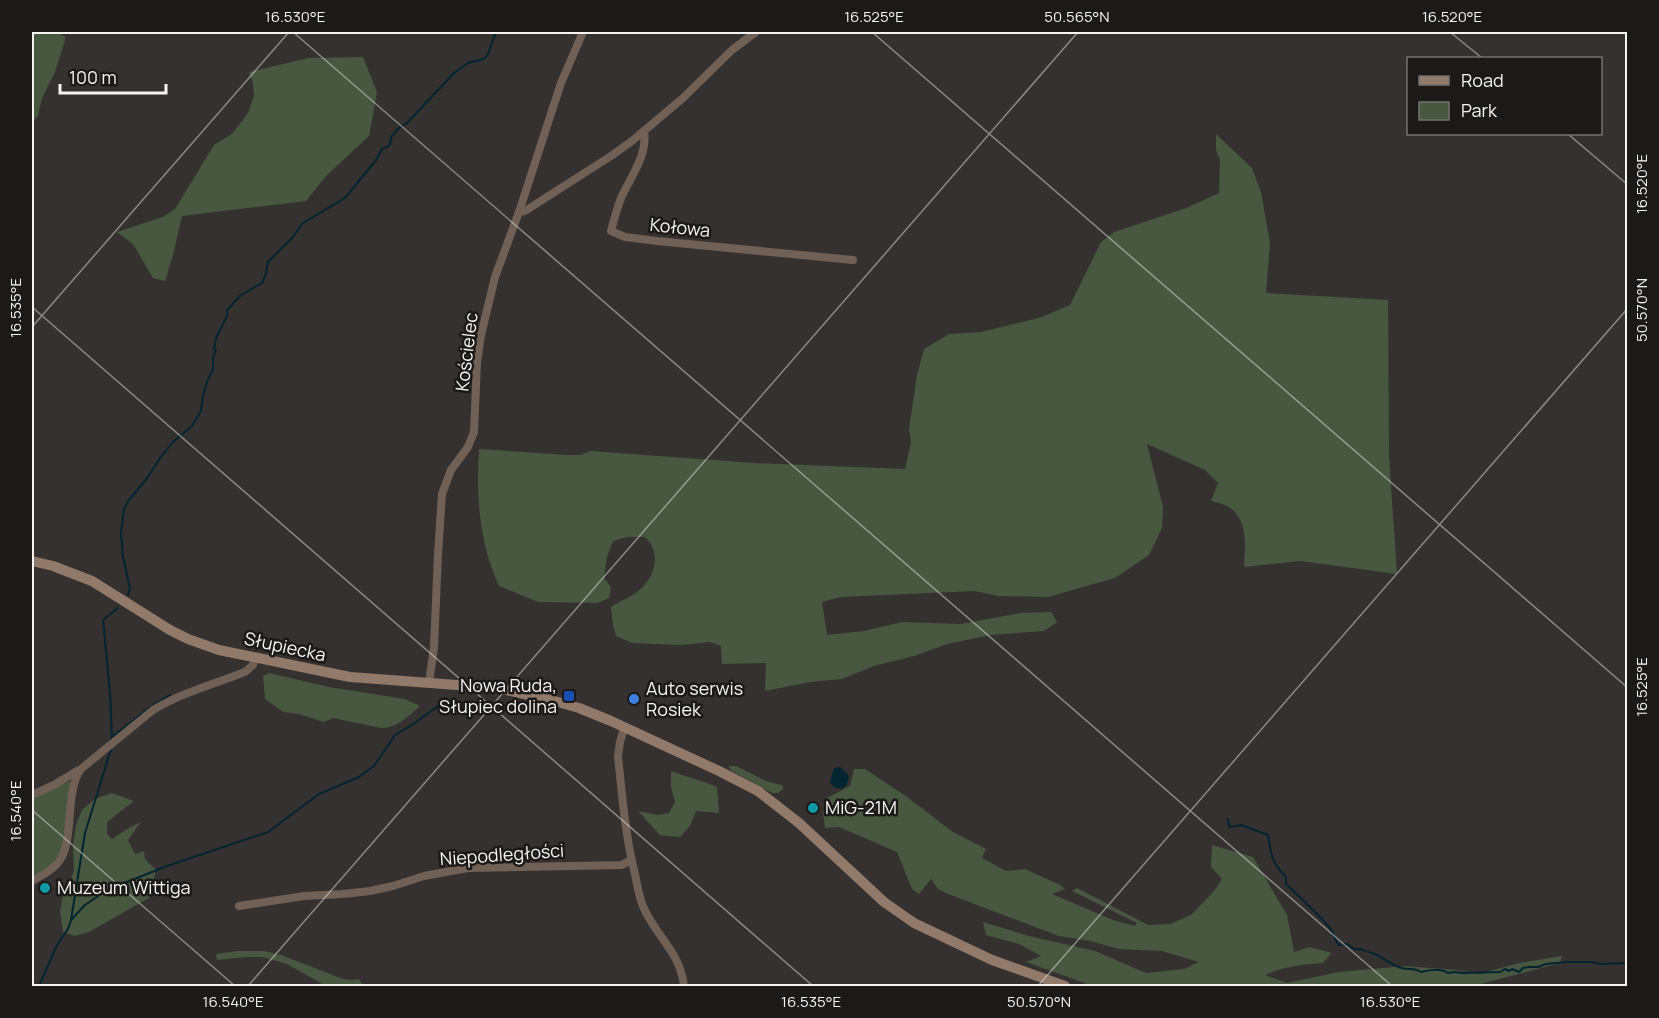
<svg xmlns="http://www.w3.org/2000/svg" width="1659" height="1018" font-family="Manrope,sans-serif">
	<rect width="100%" height="100%" fill="#353130"/>
	<g fill="#485740">
		<polygon points="32,32 56,32 66,37 55,72 42,98 38,116 32,122"/>
		<polygon points="363,57 377,92 369,136 326,176 306,201 182,216 173,255 165,281 153,278 133,244 117,232 163,217 175,209 214,145 232,134 248,113 254,95 253,83 249,72 309,58"/>
		<path d="M 1216,134 L 1252,168 L 1261,192 L 1270,243 L 1266,293 L 1388,300 L 1389,456 L 1397,574 L 1300,561 L 1244,567 C 1245,545 1249,517 1225,505 C 1221,503 1215,502 1211,501 L 1218,483 L 1205,470 L 1147,444 L 1163,507 L 1162,528 L 1149,555 L 1115,578 L 1048,597 L 998,596 L 975,591 L 841,597 L 822,602 L 827,635 L 864,631 L 902,622 L 961,624 L 1021,613 L 1051,612 L 1057,622 L 1044,631 L 991,635 L 947,644 L 914,656 L 874,666 L 842,679 L 810,682 L 765,691 L 766,663 L 722,664 L 721,646 L 710,642 L 680,645 L 632,643 L 616,636 L 613,625 L 611,607 C 618,602 624,600 631,596 C 647,588 660,566 653,549 C 652,545 648,540 645,537 L 627,537 L 613,541 L 607,557 L 604,578 L 611,587 L 609,598 L 598,603 L 538,602 L 499,586 C 479,543 476,495 479,449 L 567,455 L 580,455 L 591,451 L 754,463 L 905,469 L 911,442 L 909,429 L 917,375 L 924,349 L 949,334 L 981,332 L 1042,317 L 1070,305 L 1101,242 L 1114,232 L 1186,208 L 1219,193 L 1220,160 L 1216,150 Z"/>
		<path d="M 269,673 L 329,687 L 405,699 L 420,706 C 409,716 397,728 381,728 L 333,718 L 324,722 L 299,714 L 283,712 L 265,699 L 263,676 Z"/>
		<polygon points="729,766 736,766 766,781 781,785 783,786 783,789 778,793 772,793 732,771 729,768"/>
		<path d="M 854,769 L 865,769 L 907,797 L 953,832 L 986,849 L 982,858 L 1006,871 L 1025,869 L 1060,885 L 1065,889 L 1052,894 L 1113,920 L 1135,926 L 1137,923 L 1072,891 L 1077,888 L 1148,925 L 1170,924 L 1191,915 L 1215,890 L 1222,879 L 1211,867 L 1212,845 L 1253,857 L 1287,915 L 1294,952 L 1310,947 L 1332,953 L 1323,963 C 1303,964 1283,967 1265,975 L 1287,983 L 1339,972 L 1405,966 L 1455,970 L 1479,974 L 1519,963 L 1562,956 L 1560,963 L 1473,986 L 1093,986 L 1026,962 L 1041,956 L 1019,944 L 986,935 L 983,922 L 1029,936 L 1095,951 L 1146,973 L 1184,969 L 1199,962 L 1162,951 L 1119,949 L 1090,941 L 1059,936 L 948,894 L 938,889 L 931,879 L 919,894 L 912,889 L 897,852 L 839,827 L 825,828 L 823,813 L 827,798 L 850,786 Z"/>
		<path d="M 671,771 C 686,777 702,780 717,787 L 719,813 L 696,811 L 690,826 L 680,837 L 660,835 L 638,811 L 657,815 L 669,813 L 675,802 L 671,787 Z"/>
		<path d="M 70,781 C 70,800 67,847 55,861 C 49,868 40,872 32,877 L 32,799 Z"/>
		<polygon points="112,793 134,801 107,822 107,834 112,839 130,827 141,822 128,840 135,854 144,851 145,859 156,870 149,898 89,932 75,936 63,932 60,911 64,889 71,879 74,870 73,845 76,825 82,810 95,799"/>
		<polygon points="237,951 264,951 281,955 343,979 352,980 359,979 362,984 326,986 287,964 262,957 245,957 217,960 216,954"/>
	</g>
	<polygon fill="#022531" points="840,767 846,772 849,777 846,786 841,789 834,787 830,782 834,768"/>
	<g fill="none" stroke-linecap="round" stroke-linejoin="round">
		<g stroke="#022531" stroke-width="2">
			<polyline points="128,595 130,588 123,557 121,533 124,509 129,500 148,477 160,458 172,443 192,426 201,411 203,396 207,382 213,369 213,358 216,350 214,349 216,338 227,316 227,310 241,295 262,283 266,274 268,262 292,238 303,223 345,198 376,160 382,149 389,146 391,141 391,137 399,128 407,123 454,73 468,63 484,59 488,54 496,32"/>
			<polyline points="112,737 152,706 170,695"/>
			<polyline points="110,742 112,737 110,693 103,620 118,608"/>
			<path d="M 1228,819 L 1229,827 L 1241,825 L 1268,835 C 1271,855 1272,863 1286,877 L 1286,884 C 1301,898 1316,912 1330,928 C 1335,934 1334,940 1339,945 L 1348,944 C 1352,949 1355,950 1361,949 C 1366,952 1370,952 1375,954 C 1384,958 1392,966 1402,968 C 1410,970 1415,968 1421,972 C 1430,970 1440,968 1448,973 L 1453,972 L 1463,973 L 1500,972 L 1505,969 L 1509,971 L 1512,969 L 1519,972 L 1523,968 L 1529,967 L 1538,967 L 1546,964 L 1567,962 L 1593,962 L 1600,964 L 1628,963"/>
			<polyline points="71,920 85,905 101,894 122,884 167,866 268,832 319,794 359,777 374,766 395,735 415,723 438,706"/>
			<polyline points="39,986 57,945 68,929 71,920 85,833 111,749"/>
		</g>
		<g stroke="#706056" stroke-width="8">
			<path d="M 644,131 C 648,155 631,176 621,198 C 617,208 614,220 611,231 L 625,237 L 657,241 L 853,260"/>
			<polyline points="519,212 525,211 611,156 632,141 683,98 732,50 756,32"/>
			<polyline points="429,683 434,647 438,554 442,494 451,470 468,447 474,432 477,363 481,335 495,277 519,212 561,83 583,32"/>
			<path d="M 624,729 L 620,742 L 618,756 C 622,794 625,833 634,870 C 637,882 638,894 643,906 C 655,936 680,951 684,986"/>
			<polyline points="32,795 54,785 77,771"/>
			<path d="M 32,881 C 39,877 49,872 55,866 C 77,847 63,792 81,769 L 153,710 C 181,693 214,684 245,672 L 253,665 L 255,658"/>
			<polyline points="239,906 304,896 343,894 370,891 393,886 424,876 468,868 622,865 631,860"/>
		</g>
		<polyline stroke="#927a6a" stroke-width="10" points="32,561 53,566 92,581 170,630 188,639 219,650 350,677 497,688 551,700 579,708 611,721 719,771 758,791 799,823 884,902 914,923 992,960 1065,986"/>
	</g>
	<path fill="none" stroke="#f6f3f2" stroke-width="1.5" stroke-opacity="0.45" d="M 293,32 L 1392,986M 872,32 L 1628,688M 1450,32 L 1482,58M 1568,134 L 1628,185M 32,307 L 813,986M 32,327 L 289,32M 32,810 L 235,986M 248,986 L 1078,32M 1038,986 L 1628,308"/>
	<rect fill="#1a4fb4" stroke="#1c1a19" stroke-width="2" x="563" y="690" width="12" height="12" rx="3"/>
	<circle fill="#3f7fe0" stroke="#1c1a19" stroke-width="2" cx="634" cy="699" r="6"/>
	<g fill="#0f9aa8" stroke="#1c1a19" stroke-width="2">
		<circle cx="813" cy="808" r="6"/>
		<circle cx="45" cy="888" r="6"/>
	</g>
	<g text-anchor="middle" stroke-width="5" stroke-linejoin="round" paint-order="stroke">
		<g font-size="18" fill="#f6f3f2" stroke="#1c1a19">
			<text transform="translate(680 228) rotate(6)" y="6">Kołowa</text>
			<text transform="translate(467 352) rotate(-83)" y="6">Kościelec</text>
			<text transform="translate(285 647) rotate(12)" y="6">Słupiecka</text>
			<text transform="translate(502 855) rotate(-4)" y="6">Niepodległości</text>
		</g>
		<g font-size="18" fill="#f6f3f2" stroke="#1c1a19" text-anchor="start">
			<text x="557" y="692" text-anchor="end">Nowa Ruda,<tspan x="557" dy="21">Słupiec dolina</tspan></text>
			<text x="646" y="695">Auto serwis<tspan x="646" dy="21">Rosiek</tspan></text>
			<text x="825" y="814">MiG-21M</text>
			<text x="57" y="894">Muzeum Wittiga</text>
		</g>
	</g>
	<rect width="1659" height="1018" fill="none" stroke="#1c1a19" stroke-width="66"/>
	<rect x="1407" y="57" width="195" height="78" fill="#1c1a19" stroke="#737170" stroke-width="1.5"/>
	<rect x="1419" y="76" width="30" height="9" fill="#927a6a" stroke="#737170" stroke-width="1.5"/>
	<text x="1461" y="87" font-size="18" fill="#f6f3f2">Road</text>
	<rect x="1419" y="102" width="30" height="18" fill="#485740" stroke="#737170" stroke-width="1.5"/>
	<text x="1461" y="117" font-size="18" fill="#f6f3f2">Park</text>
	<path d="M60 84v9h106v-9" fill="none" stroke="#f6f3f2" stroke-width="3"/>
	<text x="69" y="84" font-size="18" fill="#f6f3f2" stroke="#1c1a19" stroke-width="4.5" paint-order="stroke">100 m</text>
	<rect x="33" y="33" width="1593" height="952" fill="none" stroke="#f6f3f2" stroke-width="2"/>
	<g font-size="15" text-anchor="middle" fill="#f6f3f2">
		<text x="295" y="22">16.530°E</text>
		<text x="874" y="22">16.525°E</text>
		<text x="1077" y="22">50.565°N</text>
		<text x="1452" y="22">16.520°E</text>
		<text transform="translate(1642 184) rotate(-90)" y="5">16.520°E</text>
		<text transform="translate(16 308) rotate(-90)" y="5">16.535°E</text>
		<text transform="translate(1642 310) rotate(-90)" y="5">50.570°N</text>
		<text transform="translate(1642 687) rotate(-90)" y="5">16.525°E</text>
		<text transform="translate(16 811) rotate(-90)" y="5">16.540°E</text>
		<text x="233" y="1007">16.540°E</text>
		<text x="811" y="1007">16.535°E</text>
		<text x="1039" y="1007">50.570°N</text>
		<text x="1390" y="1007">16.530°E</text>
	</g>
</svg>
